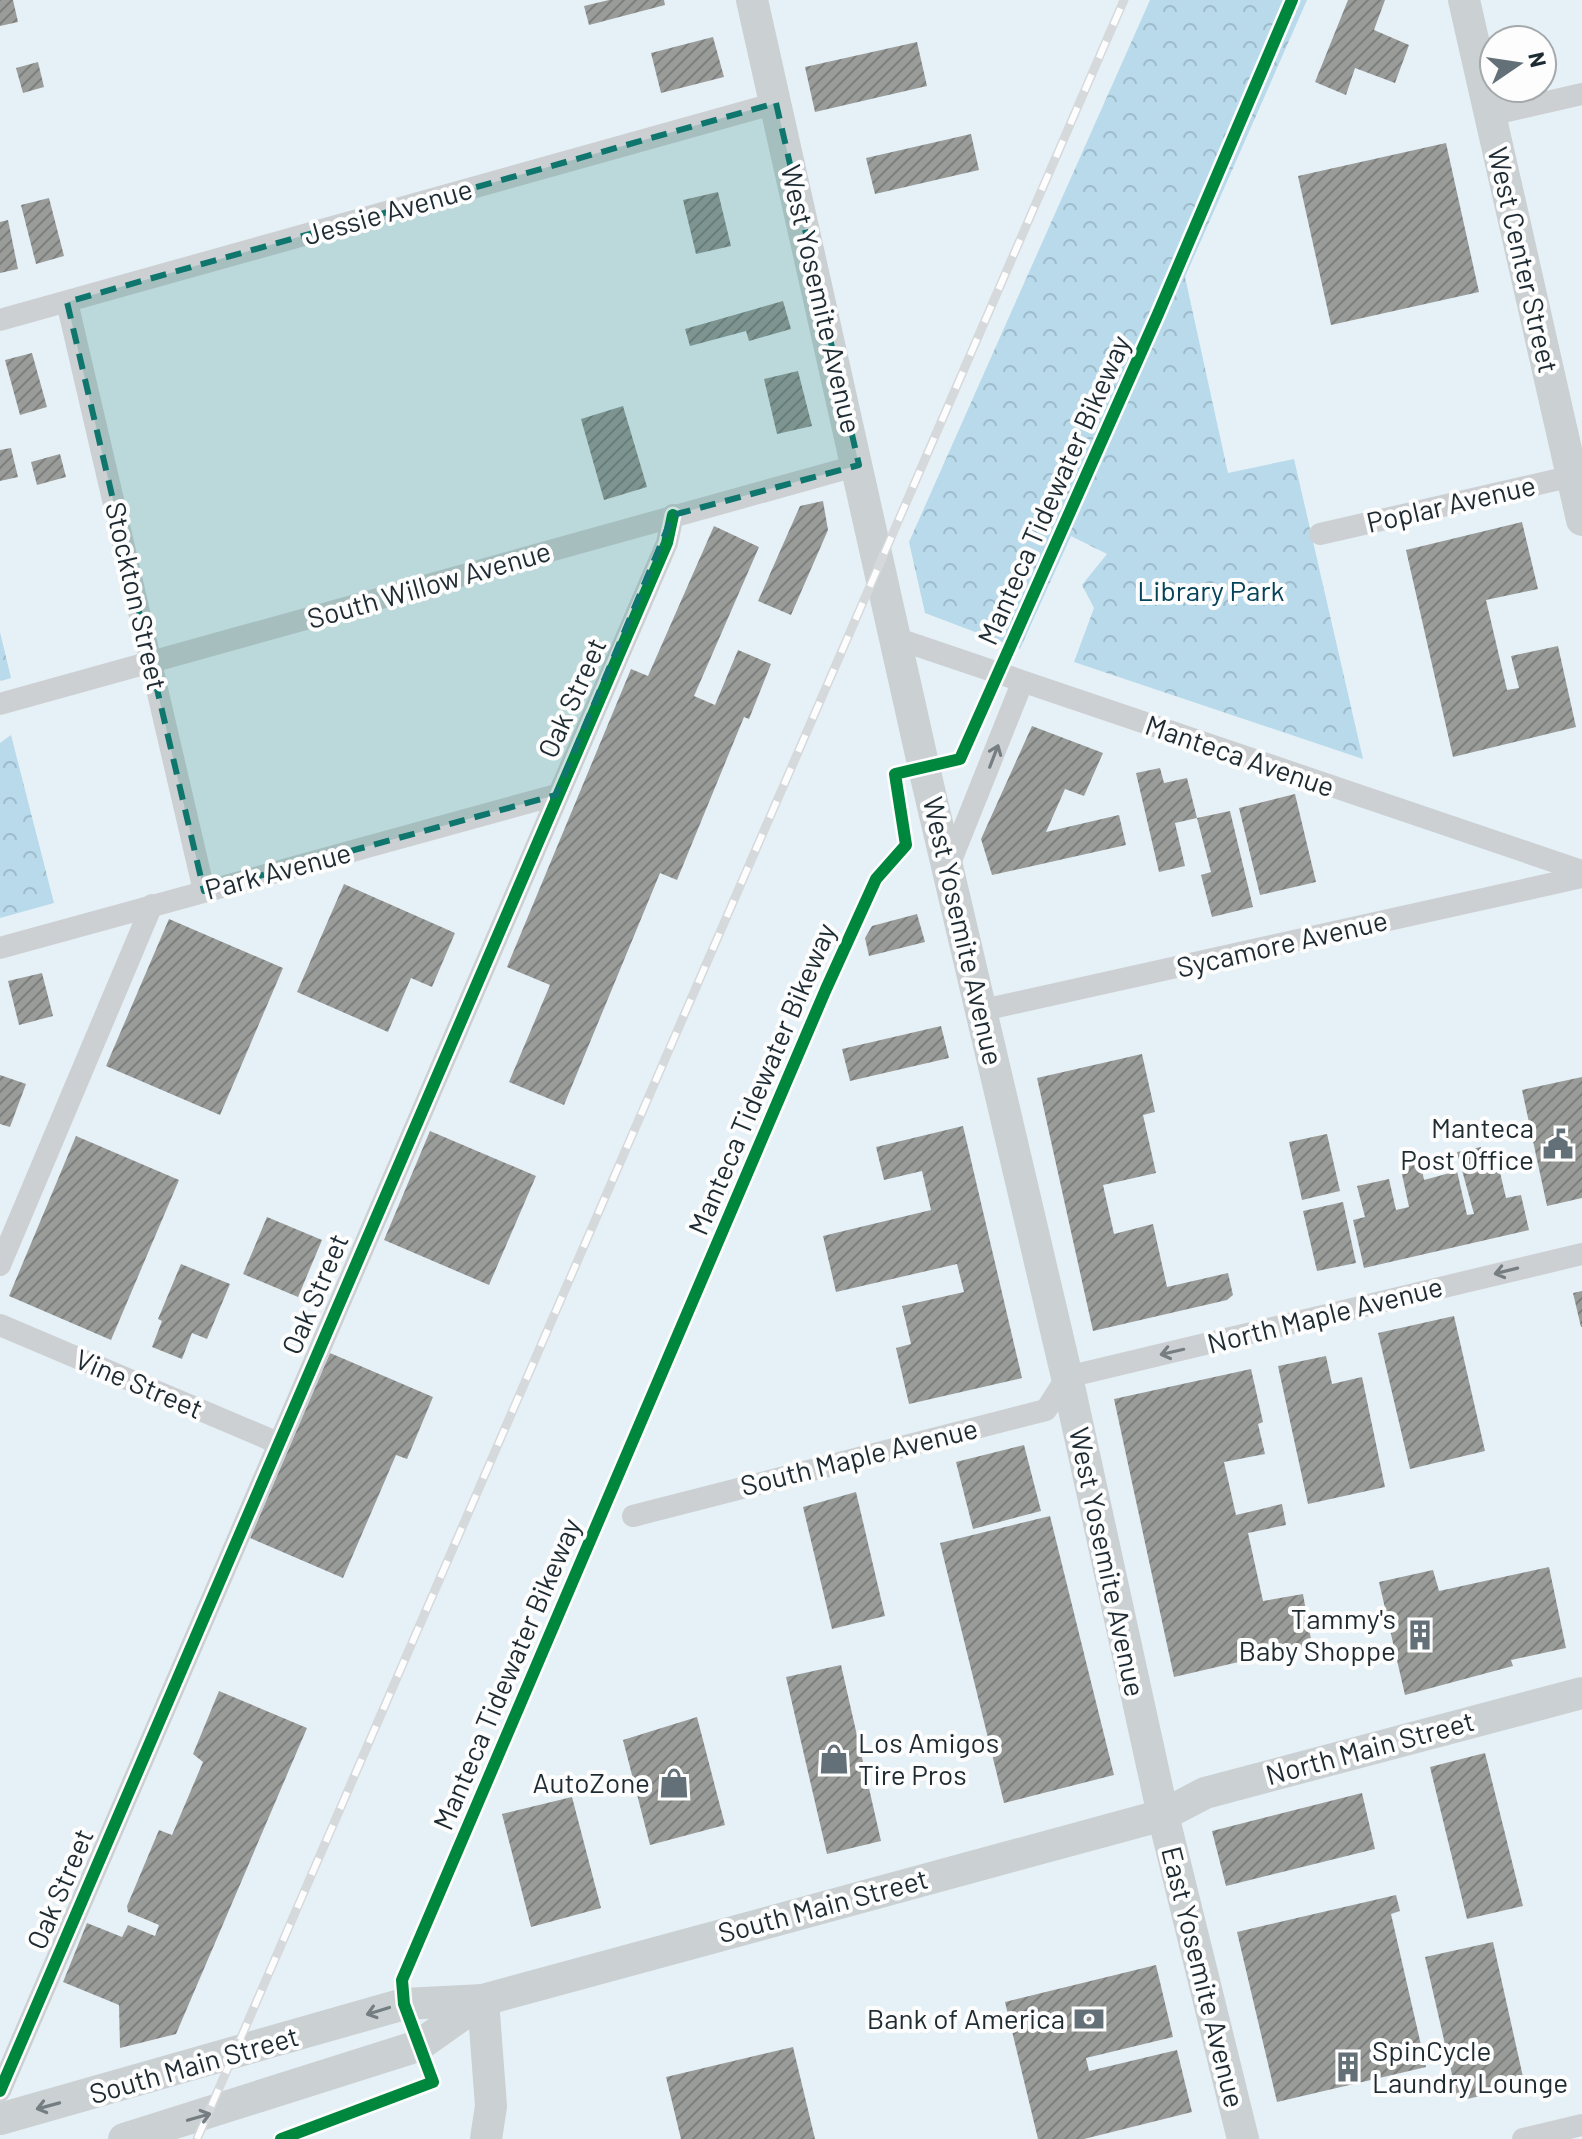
<svg xmlns="http://www.w3.org/2000/svg" width="1582" height="2139" font-family="Barlow,sans-serif">
	<defs>
		<pattern id="forest-crowns" width="20" height="18" patternUnits="userSpaceOnUse" patternTransform="scale(2)"><rect width="20" height="18" fill="#b8daeb"/><path d="M2 6a3 3 0 1 1 6 0M12 15a3 3 0 1 1 6 0" fill="none" stroke="#9ebbca"/></pattern>
		<pattern id="building-hatch" width="6" height="6" patternUnits="userSpaceOnUse" patternTransform="scale(2)"><rect width="6" height="6" fill="#9a9c9a"/><path d="M-1 1l2-2M0 6l6-6M5 7l2-2" fill="none" stroke="#7d7f7e"/></pattern>
	</defs>
	<rect width="100%" height="100%" fill="#e6f1f7"/>
	<g fill="url(#forest-crowns)">
		<polygon points="1150,0 1307,0 1185,277 1228,473 1294,459 1363,759 1074,662 1094,608 1082,585 1107,554 1071,536 1020,649 925,613 909,542"/>
		<polygon points="0,632 11,678 1,681 0,680"/>
		<polygon points="11,735 54,903 0,918 0,743"/>
	</g>
	<g fill="url(#building-hatch)">
		<polygon points="0,0 13,0 18,22 0,26"/>
		<polygon points="609,0 664,0 665,5 589,25 584,6"/>
		<polygon points="1348,0 1385,0 1374,30 1409,45 1395,83 1355,68 1346,95 1315,82"/>
		<polygon points="713,37 724,77 661,93 651,53"/>
		<polygon points="917,42 927,86 815,112 805,67"/>
		<polygon points="38,62 44,87 23,93 16,68"/>
		<polygon points="971,134 979,170 875,194 866,158"/>
		<polygon points="1446,143 1479,292 1331,325 1298,176"/>
		<polygon points="718,192 731,246 696,254 683,200"/>
		<polygon points="49,198 64,256 36,264 21,205"/>
		<polygon points="8,220 18,269 0,273 0,222"/>
		<polygon points="783,301 791,329 749,341 746,331 690,346 685,329"/>
		<polygon points="32,353 47,407 20,415 5,360"/>
		<polygon points="798,371 812,426 777,434 764,379"/>
		<polygon points="623,406 647,487 604,500 581,419"/>
		<polygon points="11,448 18,477 0,481 0,450"/>
		<polygon points="60,454 66,477 37,485 31,462"/>
		<polygon points="823,501 828,530 791,615 758,601 800,506"/>
		<polygon points="1522,522 1538,589 1486,600 1507,690 1519,688 1511,656 1558,646 1576,727 1453,757 1406,550"/>
		<polygon points="714,526 759,547 694,696 715,705 738,650 771,664 749,719 744,717 677,880 660,873 564,1105 509,1082 550,985 507,967 631,669 648,676"/>
		<polygon points="1032,726 1103,753 1084,796 1065,789 1046,832 1119,815 1126,845 992,875 981,839"/>
		<polygon points="1160,768 1164,783 1187,778 1197,818 1175,823 1185,866 1159,872 1136,773"/>
		<polygon points="1295,794 1316,882 1260,895 1239,808"/>
		<polygon points="1230,811 1253,907 1212,917 1201,875 1211,872 1197,818"/>
		<polygon points="344,884 455,933 432,987 411,978 388,1032 297,992"/>
		<polygon points="917,914 925,942 869,956 865,938 872,926"/>
		<polygon points="169,919 283,968 220,1115 106,1066"/>
		<polygon points="42,973 53,1016 19,1025 8,981"/>
		<polygon points="941,1026 949,1058 850,1081 842,1049"/>
		<polygon points="1142,1054 1155,1112 1143,1115 1156,1173 1103,1185 1114,1234 1153,1224 1167,1287 1228,1273 1233,1295 1227,1300 1093,1331 1037,1078"/>
		<polygon points="0,1075 26,1084 10,1127 0,1124"/>
		<polygon points="1582,1077 1582,1198 1547,1206 1522,1090"/>
		<polygon points="963,1126 1022,1378 909,1404 896,1348 911,1344 902,1306 964,1292 957,1264 836,1292 823,1236 931,1210 922,1171 884,1180 876,1147"/>
		<polygon points="430,1131 536,1176 489,1285 384,1240"/>
		<polygon points="1327,1134 1340,1191 1302,1200 1289,1142"/>
		<polygon points="76,1136 179,1180 111,1340 9,1296"/>
		<polygon points="1481,1147 1486,1167 1498,1164 1506,1198 1521,1195 1529,1230 1364,1268 1353,1220 1365,1217 1357,1186 1389,1179 1396,1210 1409,1207 1400,1165 1420,1160 1424,1180 1457,1171 1467,1215 1474,1214 1457,1152"/>
		<polygon points="1343,1202 1356,1263 1317,1271 1303,1211"/>
		<polygon points="267,1217 322,1240 298,1297 243,1274"/>
		<polygon points="181,1264 230,1284 207,1339 192,1333 182,1359 152,1347 162,1321 158,1319"/>
		<polygon points="1582,1291 1582,1327 1581,1327 1573,1293"/>
		<polygon points="1454,1316 1485,1451 1410,1469 1378,1333"/>
		<polygon points="330,1353 433,1397 407,1459 396,1455 343,1578 250,1538"/>
		<polygon points="1326,1356 1332,1384 1362,1377 1385,1487 1308,1504 1278,1366"/>
		<polygon points="1251,1369 1263,1422 1258,1424 1265,1454 1224,1462 1236,1515 1282,1504 1286,1525 1248,1533 1263,1601 1303,1594 1312,1645 1174,1677 1114,1399"/>
		<polygon points="1024,1445 1041,1511 973,1529 956,1462"/>
		<polygon points="856,1492 885,1616 832,1629 803,1507"/>
		<polygon points="1050,1516 1114,1775 1004,1803 940,1543"/>
		<polygon points="1549,1567 1566,1648 1511,1660 1513,1666 1405,1695 1379,1582 1433,1570 1439,1591"/>
		<polygon points="841,1665 881,1841 827,1854 786,1677"/>
		<polygon points="219,1691 307,1728 176,2034 120,2048 119,2005 63,1982 87,1923 122,1937 128,1925 155,1936 159,1925 128,1912 127,1906 159,1830 172,1835 203,1762 193,1754"/>
		<polygon points="697,1717 725,1825 650,1845 623,1740"/>
		<polygon points="1485,1753 1523,1906 1467,1919 1430,1767"/>
		<polygon points="1362,1793 1375,1849 1226,1886 1212,1831"/>
		<polygon points="572,1797 601,1908 531,1927 502,1814"/>
		<polygon points="1396,1895 1400,1911 1391,1914 1426,2067 1277,2102 1237,1932"/>
		<polygon points="1493,1942 1525,2086 1458,2101 1425,1957"/>
		<polygon points="1156,1965 1173,2037 1086,2058 1089,2071 1177,2050 1192,2112 1084,2139 1038,2139 1005,2002"/>
		<polygon points="793,2047 815,2139 681,2139 666,2077"/>
	</g>
	<g fill="none" stroke-linecap="round" stroke-linejoin="round">
		<g stroke="#cdd0d3" stroke-width="22">
			<polyline points="1490,115 1582,94"/>
			<polyline points="67,302 204,891"/>
			<polyline points="0,320 776,103"/>
			<polyline points="1320,534 1582,474"/>
			<polyline points="898,639 1582,871"/>
			<polyline points="0,704 859,465"/>
			<polyline points="948,868 1022,683"/>
			<polyline points="0,948 556,795"/>
			<polyline points="983,1010 1582,877"/>
			<polyline points="0,1265 152,905"/>
			<polyline points="0,1325 278,1443"/>
			<polyline points="633,1516 1046,1410 1067,1377 1582,1254"/>
			<polyline points="0,2091 667,543 673,515"/>
			<polyline points="1523,2139 1582,2125"/>
		</g>
		<g stroke="#cbd0d3" stroke-width="32">
			<polyline points="752,0 924,768 1067,1377 1163,1815 1243,2139"/>
			<polyline points="1464,0 1582,520"/>
			<polyline points="483,2000 491,2106 486,2139"/>
			<polyline points="0,2119 404,2004 483,2000 1163,1815 1205,1793 1582,1693"/>
			<polyline points="124,2139 418,2046 483,2000"/>
		</g>
		<g stroke="#d6d9db" stroke-width="9">
			<polyline id="rail" points="197,2139 1124,0"/>
		</g>
		<use href="#rail" stroke="#fdfdfd" stroke-width="6" stroke-dasharray="18" stroke-linecap="butt"/>
		<g stroke="#fdfdfd" stroke-width="17">
			<g id="cycleway">
				<polyline points="0,2091 667,543 673,515"/>
				<polyline points="281,2139 433,2082 404,2004 402,1980 826,989 876,879 906,845 895,774 960,759 1158,314 1292,0"/>
			</g>
		</g>
		<use href="#cycleway" stroke="#00873e" stroke-width="12"/>
	</g>
	<defs><path id="oneway-shaft" d="M-6 0H5M1.5-3L5.5 0L1.5 3" fill="none" stroke-width="1.6" stroke-linecap="round" stroke-linejoin="round" transform="scale(2)"/></defs>
	<g stroke="#767e82">
		<use href="#oneway-shaft" transform="translate(994 756) rotate(-69)"/>
		<use href="#oneway-shaft" transform="translate(1506 1271) rotate(166)"/>
		<use href="#oneway-shaft" transform="translate(1172 1352) rotate(167)"/>
	</g>
	<g stroke="#747e82">
		<use href="#oneway-shaft" transform="translate(378 2011) rotate(163)"/>
		<use href="#oneway-shaft" transform="translate(48 2106) rotate(165)"/>
		<use href="#oneway-shaft" transform="translate(199 2117) rotate(-16)"/>
	</g>
	<path fill="#0f766e" fill-opacity="0.2" stroke="#0f766e" stroke-width="6" stroke-dasharray="16 10" stroke-linejoin="round" d="M 776,103 L 859,465 L 673,515 L 556,795 L 204,891 L 67,302 Z"/>
	<defs>
		<g id="civic-bare" transform="scale(2.4)"><path d="M-.6-6.5H3V-4.5H.6V-3L4-1V1h2V6H-6V1h2V-1L-.6-3ZM-1.2 2.5V6h2.4V2.5Z" fill="#647077" stroke="#fdfdfd" stroke-width="2.5" paint-order="stroke"/></g>
		<g id="building-bare" transform="scale(2.4)"><path d="M-4-6H4V6H1V3H-1V6H-4ZM-2.5-4.3h1.7v1.8h-1.7ZM.8-4.3h1.7v1.8H.8ZM-2.5-1h1.7V.8h-1.7ZM.8-1h1.7V.8H.8Z" fill="#647077" stroke="#fdfdfd" stroke-width="2.5" paint-order="stroke"/></g>
		<g id="shop-bare" transform="scale(2.4)"><path d="M-5-2.5h2.3a2.7 3.5 0 0 1 5.4 0H5L5.5 6h-11ZM-1.5-2.5h3a1.5 2.3 0 0 0-3 0Z" fill="#647077" stroke="#fdfdfd" stroke-width="2.5" paint-order="stroke"/></g>
		<g id="bank-bare" transform="scale(2.4)"><path d="M-6-4H6V4H-6ZM0-2.3a2.3 2.3 0 1 0 0 4.6a2.3 2.3 0 1 0 0-4.6Z" fill="#647077" stroke="#fdfdfd" stroke-width="2.5" paint-order="stroke"/></g>
	</defs>
	<g fill-rule="evenodd">
		<use href="#civic-bare" x="1558" y="1144"/>
		<use href="#building-bare" x="1420" y="1635"/>
		<use href="#shop-bare" x="834" y="1759"/>
		<use href="#shop-bare" x="674" y="1783"/>
		<use href="#bank-bare" x="1089" y="2019"/>
		<use href="#building-bare" x="1348" y="2067"/>
	</g>
	<g text-anchor="middle" stroke-width="8" stroke-linejoin="round" paint-order="stroke">
		<g font-size="28" fill="#1e2b32" stroke="#fdfdfd">
			<text transform="translate(388 212) rotate(-16)" y="10">Jessie Avenue</text>
			<text transform="translate(1523 260) rotate(77)" y="10">West Center Street</text>
			<text transform="translate(821 299) rotate(77)" y="10">West Yosemite Avenue</text>
			<text transform="translate(1054 490) rotate(-66)" y="10">Manteca Tidewater Bikeway</text>
			<text transform="translate(1451 504) rotate(-13)" y="10">Poplar Avenue</text>
			<text transform="translate(429 585) rotate(-16)" y="10">South Willow Avenue</text>
			<text transform="translate(136 596) rotate(77)" y="10">Stockton Street</text>
			<text transform="translate(572 698) rotate(-66)" y="10">Oak Street</text>
			<text transform="translate(1240 756) rotate(19)" y="10">Manteca Avenue</text>
			<text transform="translate(278 871) rotate(-15)" y="10">Park Avenue</text>
			<text transform="translate(963 931) rotate(77)" y="10">West Yosemite Avenue</text>
			<text transform="translate(1282 944) rotate(-13)" y="10">Sycamore Avenue</text>
			<text transform="translate(762 1079) rotate(-67)" y="10">Manteca Tidewater Bikeway</text>
			<text transform="translate(315 1294) rotate(-67)" y="10">Oak Street</text>
			<text transform="translate(1325 1315) rotate(-14)" y="10">North Maple Avenue</text>
			<text transform="translate(139 1384) rotate(23)" y="10">Vine Street</text>
			<text transform="translate(859 1457) rotate(-14)" y="10">South Maple Avenue</text>
			<text transform="translate(1107 1562) rotate(78)" y="10">West Yosemite Avenue</text>
			<text transform="translate(507 1674) rotate(-67)" y="10">Manteca Tidewater Bikeway</text>
			<text transform="translate(1370 1748) rotate(-15)" y="10">North Main Street</text>
			<text transform="translate(60 1889) rotate(-67)" y="10">Oak Street</text>
			<text transform="translate(823 1906) rotate(-15)" y="10">South Main Street</text>
			<text transform="translate(1203 1977) rotate(76)" y="10">East Yosemite Avenue</text>
			<text transform="translate(194 2065) rotate(-16)" y="10">South Main Street</text>
		</g>
		<g font-size="28" fill="#05435a" stroke="#fdfdfd">
			<text x="1211" y="601">Library Park</text>
		</g>
		<g font-size="28" fill="#1e2b32" stroke="#fdfdfd" text-anchor="end">
			<text x="1534" y="1138">Manteca<tspan x="1534" dy="32">Post Office</tspan></text>
			<text x="1396" y="1629">Tammy's<tspan x="1396" dy="32">Baby Shoppe</tspan></text>
			<text x="858" y="1753" text-anchor="start">Los Amigos<tspan x="858" dy="32">Tire Pros</tspan></text>
			<text x="650" y="1793">AutoZone</text>
			<text x="1065" y="2029">Bank of America</text>
			<text x="1372" y="2061" text-anchor="start">SpinCycle<tspan x="1372" dy="32">Laundry Lounge</tspan></text>
		</g>
	</g>
	<g transform="translate(1518 64) rotate(77)"><circle r="38" fill="#fdfdfd" stroke="#a4a9ac" stroke-width="2"/>
	<path d="M0-6L14 30L0 20L-14 30Z" fill="#647077"/>
	<text y="-12" font-size="22" font-weight="bold" text-anchor="middle" fill="#1e2b32">N</text>
	</g>
</svg>
